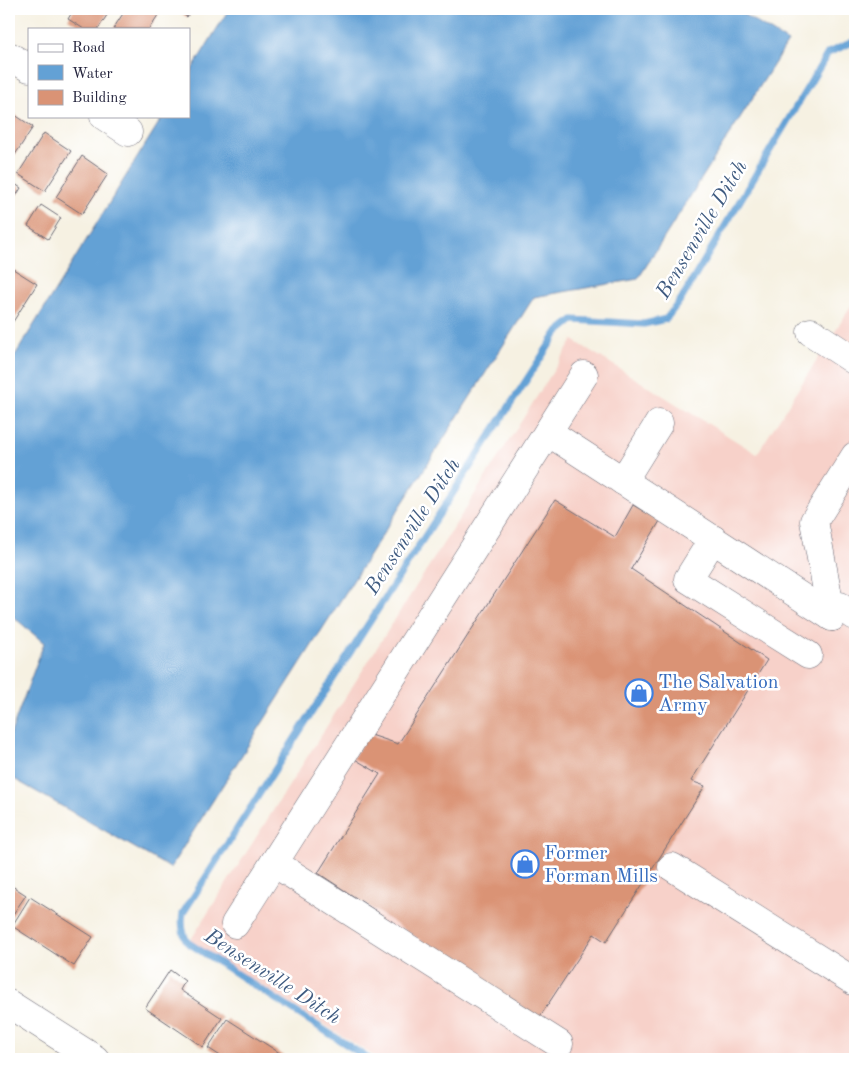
<svg xmlns="http://www.w3.org/2000/svg" width="864" height="1068" font-family="'Old Standard TT',serif">
	<rect width="100%" height="100%" fill="#fff"/>
	<filter id="ink" filterUnits="userSpaceOnUse"><feTurbulence type="fractalNoise" baseFrequency=".02" numOctaves="2"/><feDisplacementMap in="SourceGraphic" scale="10" xChannelSelector="R" yChannelSelector="G"/><feConvolveMatrix kernelMatrix="1 2 1 2 8 2 1 2 1" color-interpolation-filters="sRGB"/></filter>
	<filter id="wash" filterUnits="userSpaceOnUse"><feTurbulence type="fractalNoise" baseFrequency=".0096" numOctaves="4" result="noise"/><feDisplacementMap in="SourceGraphic" scale="20" xChannelSelector="R" yChannelSelector="G"/><feGaussianBlur stdDeviation="1.12" result="paint"/><feColorMatrix in="noise" values="0 0 0 0 0 0 0 0 0 0 0 0 0 0 0 0 0 1.4 0 .05"/><feComposite in="paint" operator="in"/></filter>
	<g filter="url(#wash)">
		<rect width="100%" height="100%" fill="#f6f1e2"/>
		<polygon fill="#f7d1c9" points="855,300 855,1059 379,1059 190,941 573,340 757,454"/>
		<polygon fill="#63a1d5" stroke="#426288" points="229,9 735,9 788,42 638,279 534,297 170,868 9,776 9,738 44,643 9,613 9,365 163,116 189,116 189,74"/>
		<g fill="none" stroke-linecap="round" stroke-linejoin="round">
			<path stroke="#63a1d5" stroke-width="7" d="M 369,1059 L 187,942 C 182,932 181,924 183,913 L 412,556 L 557,333 L 573,320 L 644,324 L 666,319 L 682,298 L 828,53 L 855,41"/>
		</g>
		<g id="blocks">
			<g fill="#da9375">
				<polygon points="74,9 111,9 98,29 84,29 68,19"/>
				<polygon points="126,9 162,9 149,29 113,29"/>
				<polygon points="175,9 192,9 187,17"/>
				<polygon points="9,111 33,127 9,164"/>
				<polygon points="44,133 71,151 45,191 18,174"/>
				<polygon points="82,156 108,174 82,214 56,197"/>
				<polygon points="9,180 21,188 9,207"/>
				<polygon points="41,205 61,218 48,239 28,226"/>
				<polygon points="10,267 37,284 9,328 9,269"/>
				<polygon points="555,500 615,537 633,505 660,521 631,569 767,660 691,781 705,786 606,942 594,934 539,1018 318,873 380,774 353,758 368,734 398,744"/>
				<polygon points="9,884 26,895 9,920"/>
				<polygon points="30,897 93,937 74,966 12,926"/>
				<polygon points="170,970 185,981 180,990 222,1018 203,1047 145,1008"/>
				<polygon points="227,1019 289,1059 225,1059 208,1048"/>
			</g>
		</g>
	</g>
	<g filter="url(#ink)">
		<use href="#blocks" fill-opacity="0" stroke="#6c6a75" stroke-width="1"/>
		<g fill="none" stroke-linecap="round" stroke-linejoin="round">
			<g stroke="#6c6a75" stroke-width="29">
				<g id="minor">
					<polyline points="9,56 29,68"/>
					<polyline points="104,116 128,132"/>
					<polyline points="811,332 855,361"/>
					<polyline points="548,432 832,617"/>
					<polyline points="623,481 659,423"/>
					<polyline points="713,539 688,579 808,655"/>
					<polyline points="840,606 855,616"/>
					<polyline points="832,617 814,521 855,456"/>
					<polyline points="274,863 559,1044"/>
					<polyline points="672,867 855,982"/>
					<polyline points="235,924 584,375"/>
					<polyline points="9,1004 95,1059"/>
				</g>
			</g>
			<use href="#minor" stroke="#fff" stroke-width="28"/>
		</g>
	</g>
	<defs>
		<g id="shop-ring" transform="scale(1.4375)"><circle r="9.5" fill="#fff" stroke="#3f7fe0" stroke-width="1.5"/><path d="M-5-2.5h2.3a2.7 3.5 0 0 1 5.4 0H5L5.5 6h-11ZM-1.5-2.5h3a1.5 2.3 0 0 0-3 0Z" fill="#3f7fe0"/></g>
	</defs>
	<g fill-rule="evenodd">
		<use href="#shop-ring" x="639" y="693"/>
		<use href="#shop-ring" x="525" y="864"/>
	</g>
	<g text-anchor="middle" stroke-width="5" stroke-linejoin="round" paint-order="stroke">
		<g font-size="20" fill="#366cbe" stroke="#fff" text-anchor="start">
			<text x="658" y="688">The Salvation<tspan x="658" dy="23">Army</tspan></text>
			<text x="544" y="859">Former<tspan x="544" dy="23">Forman Mills</tspan></text>
		</g>
		<g font-size="21" font-style="italic" fill="#3f5b80" stroke="#fff">
			<text transform="translate(701 229) rotate(-59)" y="7">Bensenville Ditch</text>
			<text transform="translate(412 526) rotate(-57)" y="7">Bensenville Ditch</text>
			<text transform="translate(273 976) rotate(33)" y="7">Bensenville Ditch</text>
		</g>
	</g>
	<rect width="864" height="1068" fill="none" stroke="#fff" stroke-width="30"/>
	<rect x="28" y="28" width="162" height="90" fill="#ffffff" stroke="#a7a7b1"/>
	<rect x="38" y="44" width="25" height="8" fill="#ffffff" stroke="#a7a7b1"/>
	<text x="72" y="52" font-size="15" fill="#22223b">Road</text>
	<rect x="38" y="65" width="25" height="15" fill="#63a1d5" stroke="#a7a7b1"/>
	<text x="72" y="78" font-size="15" fill="#22223b">Water</text>
	<rect x="38" y="90" width="25" height="15" fill="#da9375" stroke="#a7a7b1"/>
	<text x="72" y="102" font-size="15" fill="#22223b">Building</text>
</svg>
